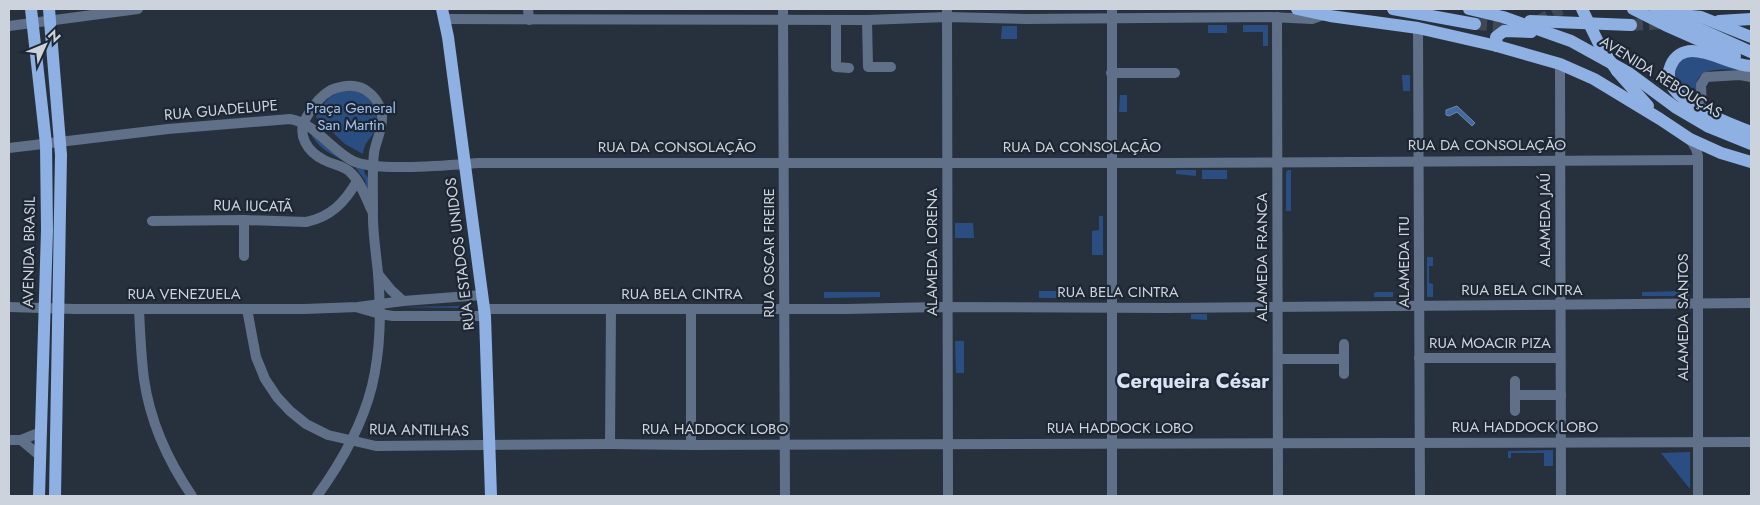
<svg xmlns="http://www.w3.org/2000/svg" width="1760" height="505" font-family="Jost,sans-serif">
	<rect width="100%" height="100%" fill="#27303d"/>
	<g fill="#2b4e82">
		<rect x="1208" y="25" width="19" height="8"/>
		<polygon points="1243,25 1268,25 1268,46 1263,46 1263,32 1243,32"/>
		<polygon points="1002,26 1017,26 1017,39 1001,39"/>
		<path d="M 1689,54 L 1740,70 C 1728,70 1701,66 1697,82 C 1696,88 1697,96 1697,102 L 1680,89 L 1675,78 L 1676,67 L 1679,61 Z"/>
		<polygon points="1402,75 1410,75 1410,91 1403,91"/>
		<path d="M 346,90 C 349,90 354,90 357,91 C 373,96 381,116 375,130 C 370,141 365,140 363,154 L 345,144 L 316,117 C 325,101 327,96 346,90 Z"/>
		<polygon points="1120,95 1127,95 1127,112 1119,112"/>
		<path d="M 310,133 L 363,167 L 365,174 L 369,179 L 368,194 L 365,180 L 355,167 C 350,166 346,162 341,159 C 327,152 318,147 310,133 Z"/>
		<polygon points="1176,170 1196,170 1196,176 1176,174"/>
		<rect x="1202" y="170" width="25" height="9"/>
		<polygon points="1288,170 1291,170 1291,211 1286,211 1286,172"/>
		<polygon points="1099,216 1103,216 1103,255 1092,255 1092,231 1099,230"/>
		<polygon points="955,223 973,223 974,238 955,238"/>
		<polygon points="1427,257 1433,257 1433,266 1429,266 1429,283 1433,284 1433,297 1427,297"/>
		<polygon points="1687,277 1689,277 1689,296 1642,296 1642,292 1687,291"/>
		<rect x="1039" y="291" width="20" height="7"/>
		<polygon points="824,292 880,292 880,297 824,298"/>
		<polygon points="1377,292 1393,292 1393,297 1374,297 1374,293"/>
		<polygon points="473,304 473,306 463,308 396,307 462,306"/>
		<polygon points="1191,314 1207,314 1207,320 1191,319"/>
		<polygon points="955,341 964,341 964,373 956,373"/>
		<polygon points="1553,450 1553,466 1544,466 1544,453 1511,453 1511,458 1508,458 1508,451"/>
		<polygon points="1690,452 1690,489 1661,453"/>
	</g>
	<polygon fill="#44699f" stroke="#6d89b1" points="1457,106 1475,123 1472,126 1457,112 1449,116 1446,115 1446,110"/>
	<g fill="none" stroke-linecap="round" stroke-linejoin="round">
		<g stroke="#404855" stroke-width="12" stroke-dasharray="12 6" stroke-linecap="butt">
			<polyline points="1537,22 1561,9"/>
			<polyline points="1475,24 1517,27"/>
			<polyline points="1631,25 1667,23"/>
		</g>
		<g stroke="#607089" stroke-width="10">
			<polyline points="528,9 529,20"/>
			<polyline points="783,9 785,496"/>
			<polyline points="947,9 948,496"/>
			<polyline points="1112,9 1112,496"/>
			<polyline points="1277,17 1278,496"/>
			<polyline points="445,19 867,20 947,17 1026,19 1269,17 1312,19 1323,15"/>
			<polyline points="836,20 836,67 849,68"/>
			<polyline points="867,20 868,67 891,67"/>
			<polyline points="9,26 138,9"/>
			<polyline points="1418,28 1420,496"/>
			<polyline points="1560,64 1561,496"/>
			<polyline points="1111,73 1175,73"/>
			<polyline points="1702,111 1701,85 1706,77 1740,75 1751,77"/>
			<polyline points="1690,139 1696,149 1698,156 1698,496"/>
			<path d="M 9,148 L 168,129 L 290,119 C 315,123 331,150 353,161 C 376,172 450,165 478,163 L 1169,163 L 1698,160"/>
			<path d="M 152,221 L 244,220 L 306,222 C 331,217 345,202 357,181"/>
			<polyline points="244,256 244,220"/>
			<polyline points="378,274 391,290 403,301"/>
			<polyline points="9,307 75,309 304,309 358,307 403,301 482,295"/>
			<polyline points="359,308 380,314 393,316 485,316"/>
			<path d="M 139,309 C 140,332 141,356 144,379 C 150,421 168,461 192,496"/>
			<polyline points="247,309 256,357 265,379 277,397 290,411 306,424 328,435 376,446 610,444 691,445 1751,442"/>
			<polyline points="484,309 847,309 939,307 1166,308 1751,303"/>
			<polyline points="1344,344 1344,374"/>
			<polyline points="1419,358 1560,358"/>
			<polyline points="1278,359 1344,359"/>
			<polyline points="1515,381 1515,411"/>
			<polyline points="1515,395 1561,395"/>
			<polyline points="9,440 21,440 41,432"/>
			<polyline points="21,440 40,456"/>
			<polyline points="610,444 611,309"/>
			<polyline points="691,445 691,309"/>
			<path d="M 317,496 C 341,463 362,426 372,386 C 381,348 381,312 378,273 C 376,252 372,230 373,209 C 373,191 372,171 374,153 C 376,140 383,129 382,116 C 381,105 374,95 364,89 C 354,84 341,86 331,90 C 320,96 312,107 306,118 C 296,135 308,152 324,160 C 333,165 344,165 351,173 C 362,183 366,200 373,213"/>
		</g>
		<g stroke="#8eb0e2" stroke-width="12">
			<polyline points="31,9 46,144 47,230 39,496"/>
			<polyline points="49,9 61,155 55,496"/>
			<polyline points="442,9 448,37 485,316 491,496"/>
			<polyline points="1297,9 1330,16 1418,28 1497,46 1560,64 1594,79 1660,119 1690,139 1721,153 1751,162"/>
			<polyline points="1393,9 1475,24"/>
			<polyline points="1469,9 1503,17 1571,41 1629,73 1675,107 1709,127 1751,144"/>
			<polyline points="1633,9 1665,25 1735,56"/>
			<polyline points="1655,9 1751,52"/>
			<polyline points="1671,14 1701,17 1751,37"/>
			<polyline points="1530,21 1631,25"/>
			<polyline points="1719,21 1751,19"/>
			<polyline points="1497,46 1496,37 1504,31 1531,32"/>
			<path d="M 1751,66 C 1731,65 1712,51 1692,51 C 1683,51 1675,56 1671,65 C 1655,99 1729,123 1751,132"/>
			<polyline points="1617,71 1648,106"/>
		</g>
		<polyline stroke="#8eb0e2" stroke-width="12" points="1582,9 1600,46 1617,71"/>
	</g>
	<g text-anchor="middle" stroke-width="4.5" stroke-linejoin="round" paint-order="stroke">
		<g font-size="15" fill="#cdd3dc" stroke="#1d2633">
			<text transform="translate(1661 77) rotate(32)" y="5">AVENIDA REBOUÇAS</text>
			<text transform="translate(221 110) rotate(-5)" y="5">RUA GUADELUPE</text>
			<text x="1487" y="150">RUA DA CONSOLAÇÃO</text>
			<text x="677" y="152">RUA DA CONSOLAÇÃO</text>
			<text x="1082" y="152">RUA DA CONSOLAÇÃO</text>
			<text transform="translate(253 206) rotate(1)" y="5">RUA IUCATÃ</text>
			<text transform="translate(1545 220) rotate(-90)" y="5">ALAMEDA JAÚ</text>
			<text transform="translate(29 252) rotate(-89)" y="5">AVENIDA BRASIL</text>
			<text transform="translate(932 252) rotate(-90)" y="5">ALAMEDA LORENA</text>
			<text transform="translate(769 253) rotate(-90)" y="5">RUA OSCAR FREIRE</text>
			<text transform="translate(460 254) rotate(-97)" y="5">RUA ESTADOS UNIDOS</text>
			<text transform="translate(1262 257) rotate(-90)" y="5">ALAMEDA FRANCA</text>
			<text transform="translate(1404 262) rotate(-90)" y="5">ALAMEDA ITU</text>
			<text x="1522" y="295">RUA BELA CINTRA</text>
			<text x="1118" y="297">RUA BELA CINTRA</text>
			<text x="184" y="299">RUA VENEZUELA</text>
			<text x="682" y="299">RUA BELA CINTRA</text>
			<text transform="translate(1683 317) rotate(-90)" y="5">ALAMEDA SANTOS</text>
			<text x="1490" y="348">RUA MOACIR PIZA</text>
			<text x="1525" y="432">RUA HADDOCK LOBO</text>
			<text x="1120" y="433">RUA HADDOCK LOBO</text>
			<text x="715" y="434">RUA HADDOCK LOBO</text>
			<text transform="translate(419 430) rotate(1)" y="5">RUA ANTILHAS</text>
		</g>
		<g font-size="15" fill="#a2c1f1" stroke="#1d2633">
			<text x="351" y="113">Praça General<tspan x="351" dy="17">San Martin</tspan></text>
		</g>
		<g font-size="20" font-weight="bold" fill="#d8e4f5" stroke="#1d2633">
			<text x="1193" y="388">Cerqueira César</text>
		</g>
	</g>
	<rect width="1760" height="505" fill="none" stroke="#cdd3dc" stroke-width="20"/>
	<g transform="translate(45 45) rotate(46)" stroke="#1d2633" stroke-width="4" paint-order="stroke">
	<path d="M0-4L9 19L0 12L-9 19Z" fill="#cdd3dc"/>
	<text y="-8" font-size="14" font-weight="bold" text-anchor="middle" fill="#cdd3dc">N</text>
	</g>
</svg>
